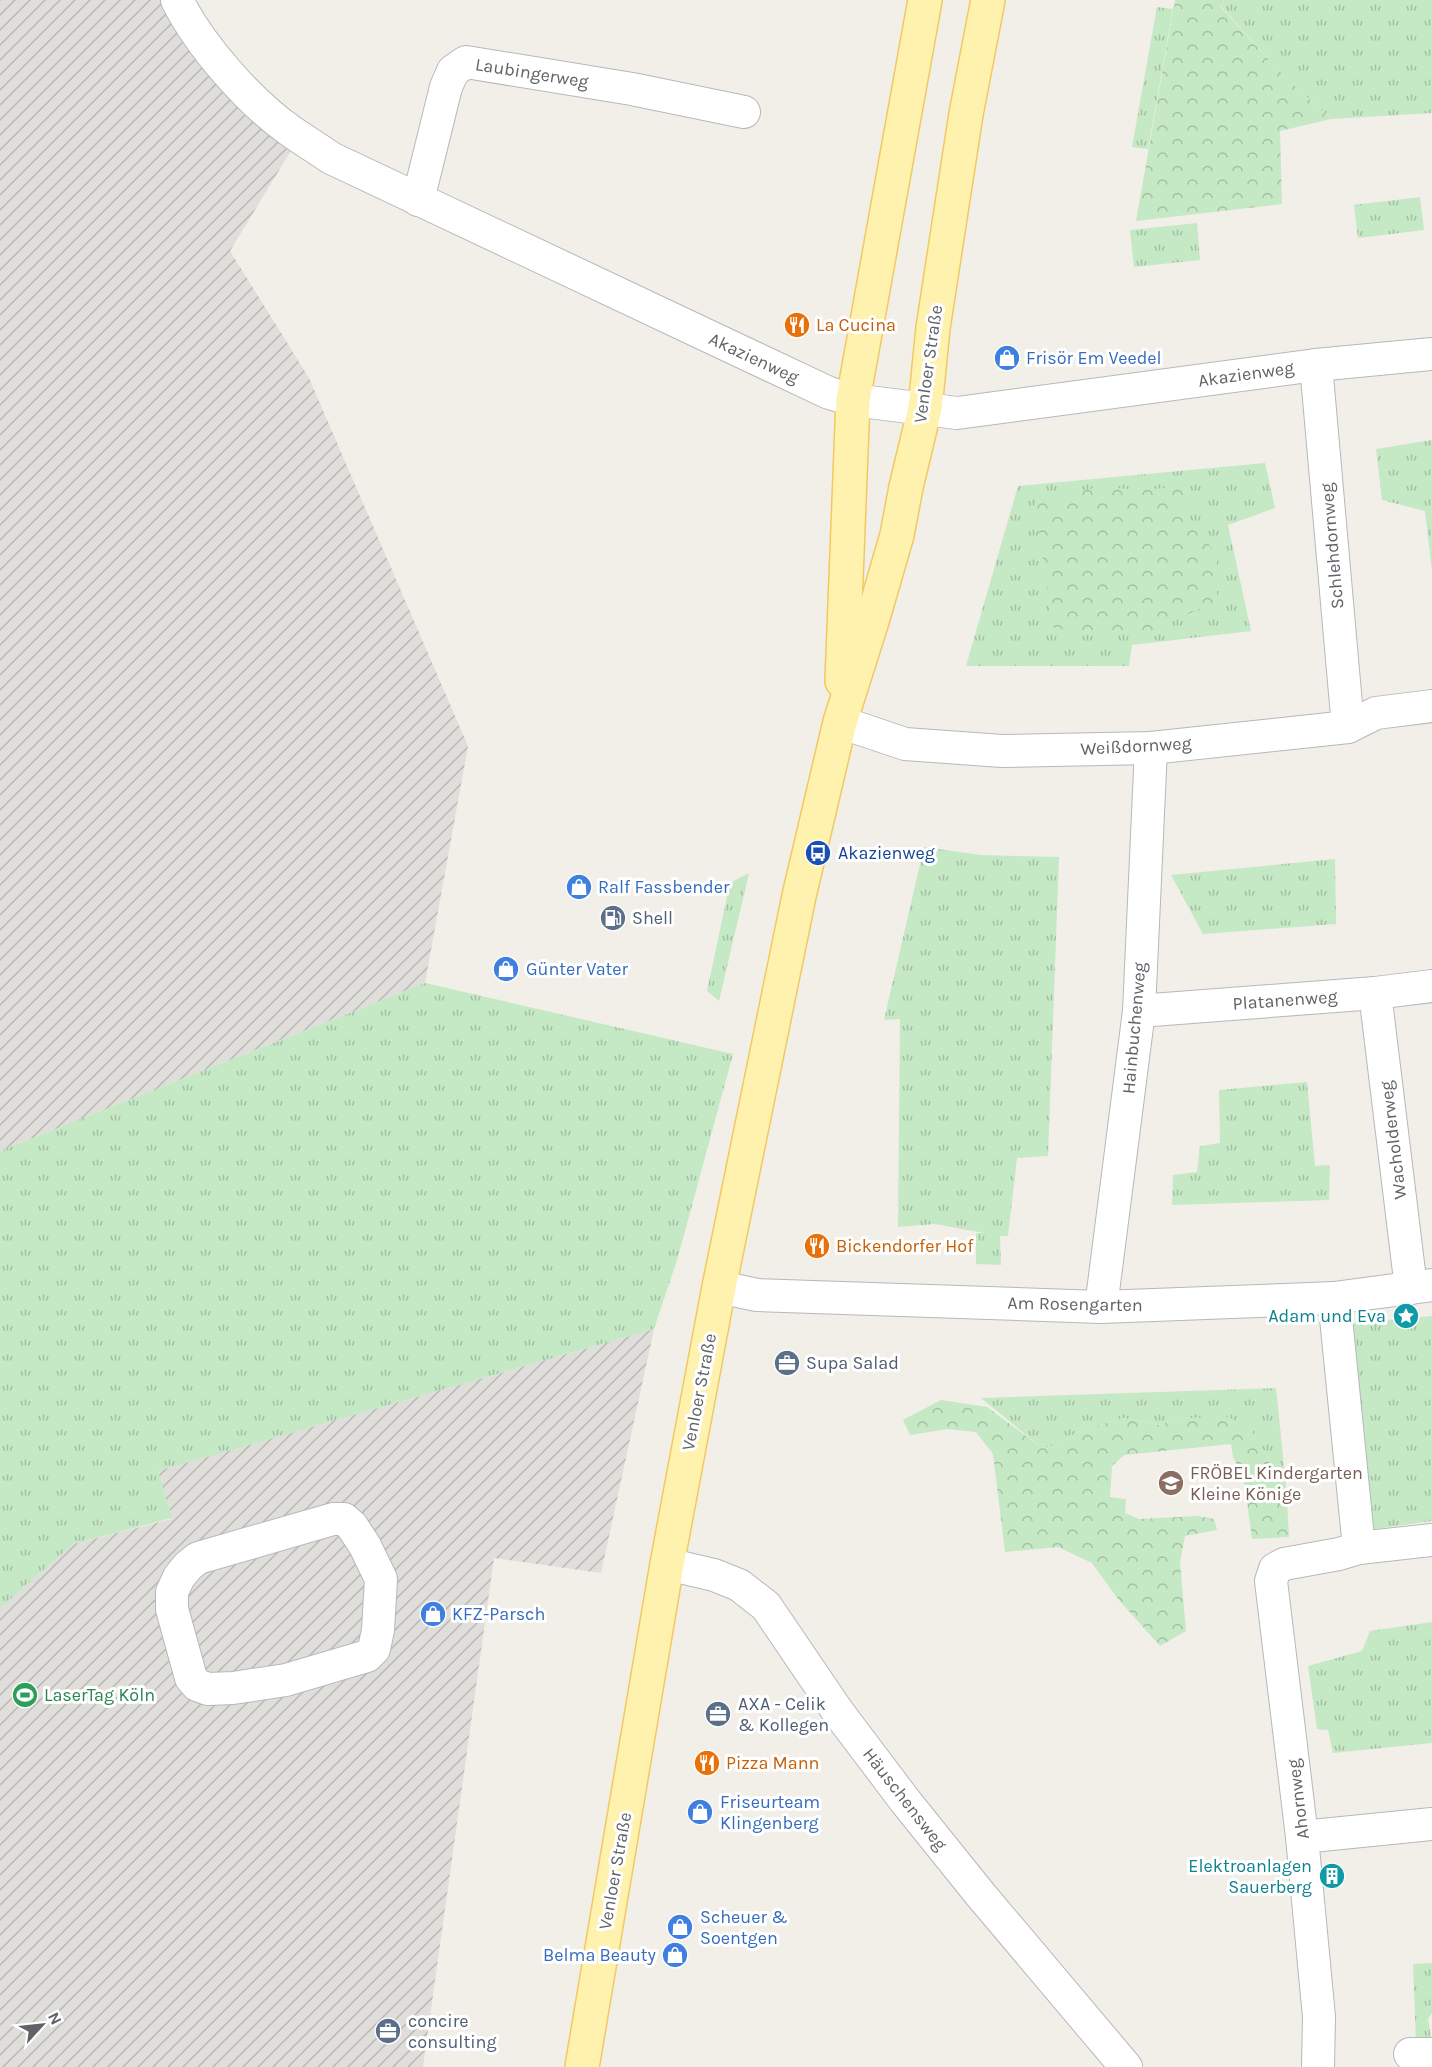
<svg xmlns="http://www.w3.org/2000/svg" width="1432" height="2067" font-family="Karla,sans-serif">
	<defs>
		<pattern id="industrial-furrows" width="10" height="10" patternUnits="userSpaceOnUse" patternTransform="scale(1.5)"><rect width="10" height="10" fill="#e0deda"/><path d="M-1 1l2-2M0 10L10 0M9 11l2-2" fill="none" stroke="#b9b8b5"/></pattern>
		<pattern id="grass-tufts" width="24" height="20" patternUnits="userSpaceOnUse" patternTransform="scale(1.5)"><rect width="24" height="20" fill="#c5e8c5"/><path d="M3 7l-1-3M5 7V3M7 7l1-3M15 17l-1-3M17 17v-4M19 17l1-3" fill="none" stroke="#a3c0a4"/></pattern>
		<pattern id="forest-crowns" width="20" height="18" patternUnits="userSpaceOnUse" patternTransform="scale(1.5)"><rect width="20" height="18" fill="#c5e8c5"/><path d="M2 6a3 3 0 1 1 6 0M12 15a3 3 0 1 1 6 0" fill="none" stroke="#a3c0a4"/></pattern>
	</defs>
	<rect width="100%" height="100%" fill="#f1efe8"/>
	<g fill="url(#industrial-furrows)">
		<polygon points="0,0 166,0 295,144 230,251 309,378 468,746 425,983 0,1151"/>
		<polygon points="654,1329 601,1573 494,1558 423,2067 0,2067 0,1608 73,1544 172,1519 157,1471"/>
	</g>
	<g fill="url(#grass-tufts)">
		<polygon points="1224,0 1432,0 1432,113 1331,119 1282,74 1220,5"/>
		<polygon points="1157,7 1173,9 1148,149 1132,147"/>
		<polygon points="1420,197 1424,230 1358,238 1354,205"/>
		<polygon points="1197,223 1200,260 1134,267 1130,230"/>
		<polygon points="1432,440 1432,571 1425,511 1382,500 1376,449"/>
		<polygon points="1265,463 1275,508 1228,525 1251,631 1132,645 1129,666 966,666 1018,486"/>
		<polygon points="924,847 981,855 1059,857 1048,1156 1017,1158 1008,1236 1000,1236 1001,1265 976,1264 976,1233 984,1233 935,1224 898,1227 900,1019 884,1020"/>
		<polygon points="1335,859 1336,924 1203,934 1171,875"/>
		<polygon points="749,873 719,1001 707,991 730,883"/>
		<polygon points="425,983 733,1054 678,1257 654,1329 158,1471 172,1518 73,1544 0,1608 0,1151"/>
		<polygon points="1307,1082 1315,1166 1330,1165 1329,1200 1172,1205 1173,1175 1197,1172 1200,1146 1220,1143 1219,1090"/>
		<polygon points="1432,1316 1432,1521 1368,1530 1346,1324"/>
		<polygon points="1276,1388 1286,1486 1250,1429 1182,1418 1159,1425 1123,1418 1077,1432 1060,1444 1042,1448 981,1398"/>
		<polygon points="1432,1622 1432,1743 1333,1753 1328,1730 1317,1729 1308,1666 1362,1651 1370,1631"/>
		<polygon points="1432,1963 1432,2013 1428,2019 1432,2044 1416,2044 1413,1964"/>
	</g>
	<g fill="url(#forest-crowns)">
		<polygon points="1175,0 1224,0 1220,6 1282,74 1331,119 1280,131 1282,204 1136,221"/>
		<polygon points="1182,486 1190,523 1217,554 1217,601 1153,630 1088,635 1052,627 1035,500 1100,487 1145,490"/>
		<polygon points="941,1400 987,1407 1042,1448 1060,1444 1077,1432 1123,1418 1159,1425 1182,1418 1229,1417 1250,1429 1286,1486 1289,1537 1252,1539 1244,1479 1233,1457 1231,1444 1124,1455 1112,1466 1110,1497 1126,1499 1125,1513 1139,1519 1197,1516 1214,1519 1217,1530 1185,1536 1180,1562 1186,1631 1160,1646 1118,1599 1092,1563 1058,1547 1005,1552 993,1454 976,1432 947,1429 910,1435 903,1420"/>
	</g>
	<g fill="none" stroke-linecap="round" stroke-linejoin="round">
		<g stroke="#b5b8bc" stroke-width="34">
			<g id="minor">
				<path d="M 177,0 C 200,46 250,103 292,132 C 305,141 318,149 331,158 L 829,393 L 853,400 L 957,413 L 1316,365 L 1432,354"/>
				<polyline points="418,200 446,87 453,71 466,62 632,89 744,112"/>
				<polyline points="1316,365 1348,727"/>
				<polyline points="840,722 905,744 1002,751 1151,748 1348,727 1376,713 1432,706"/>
				<polyline points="1375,993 1411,1288"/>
				<polyline points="1139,1011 1375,993 1432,986"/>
				<polyline points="719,1287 757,1295 1101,1307 1334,1298 1432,1285"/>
				<polyline points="1334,1298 1359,1548"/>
				<polyline points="1101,1307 1139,1011 1151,748"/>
				<polygon points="333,1519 344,1519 352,1526 365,1546 381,1579 378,1630 374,1649 367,1656 286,1680 233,1688 208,1689 197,1685 191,1678 172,1609 172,1592 179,1577 188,1566 198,1558"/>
				<polyline points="667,1564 714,1575 739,1585 766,1606 838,1712 906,1802 980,1894 1126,2067"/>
				<polyline points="1302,1837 1432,1824"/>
				<polyline points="1410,2054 1432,2054"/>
				<polyline points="1318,2067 1319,2017 1302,1837 1271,1581 1275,1569 1284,1564 1339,1554 1359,1548 1432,1540"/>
			</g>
		</g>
		<g stroke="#f2c960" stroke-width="36">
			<g id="major">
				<polyline points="842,681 853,400 925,0"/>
				<polyline points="582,2067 667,1564 719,1287 799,896 840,722 872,621 897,535 906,487 925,408 933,328 966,114 988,0"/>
			</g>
		</g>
		<use href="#minor" stroke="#fff" stroke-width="32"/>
		<use href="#major" stroke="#fff2af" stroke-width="33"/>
	</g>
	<defs>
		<g id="restaurant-disc" transform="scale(1.35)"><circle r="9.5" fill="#e8710a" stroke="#fff"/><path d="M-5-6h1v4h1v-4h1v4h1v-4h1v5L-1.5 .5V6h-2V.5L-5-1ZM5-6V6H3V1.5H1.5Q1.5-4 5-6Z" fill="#fff"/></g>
		<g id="shop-disc" transform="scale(1.35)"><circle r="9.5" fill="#3f7fe0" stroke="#fff"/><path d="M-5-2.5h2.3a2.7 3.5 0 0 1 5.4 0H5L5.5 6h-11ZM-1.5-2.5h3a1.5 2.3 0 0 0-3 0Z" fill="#fff"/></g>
		<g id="bus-disc" transform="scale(1.35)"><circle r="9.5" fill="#1a4fb4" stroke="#fff"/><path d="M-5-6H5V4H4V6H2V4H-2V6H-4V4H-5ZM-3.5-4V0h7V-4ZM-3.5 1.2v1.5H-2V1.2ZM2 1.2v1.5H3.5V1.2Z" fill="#fff"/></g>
		<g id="fuel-disc" transform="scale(1.35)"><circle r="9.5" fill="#5c6f8a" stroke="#fff"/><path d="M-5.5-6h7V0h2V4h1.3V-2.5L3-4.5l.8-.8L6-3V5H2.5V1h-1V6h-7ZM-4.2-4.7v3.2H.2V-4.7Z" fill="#fff"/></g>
		<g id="sight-disc" transform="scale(1.35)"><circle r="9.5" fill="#0f9aa8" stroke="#fff"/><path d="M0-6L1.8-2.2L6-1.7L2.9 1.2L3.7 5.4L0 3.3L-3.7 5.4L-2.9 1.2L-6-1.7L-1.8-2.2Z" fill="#fff"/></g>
		<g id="office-disc" transform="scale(1.35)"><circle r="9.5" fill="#5c6f8a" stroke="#fff"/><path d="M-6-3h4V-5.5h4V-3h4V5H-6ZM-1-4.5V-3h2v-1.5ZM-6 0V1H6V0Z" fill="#fff"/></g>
		<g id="school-disc" transform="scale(1.35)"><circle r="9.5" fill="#8d6e63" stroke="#fff"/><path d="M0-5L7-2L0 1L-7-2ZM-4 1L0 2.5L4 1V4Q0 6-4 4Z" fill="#fff"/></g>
		<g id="stadium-disc" transform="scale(1.35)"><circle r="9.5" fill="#2e9e5b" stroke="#fff"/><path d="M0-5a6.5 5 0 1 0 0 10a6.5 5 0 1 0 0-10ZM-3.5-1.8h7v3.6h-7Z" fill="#fff"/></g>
		<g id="building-disc" transform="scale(1.35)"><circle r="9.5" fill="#0f9aa8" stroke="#fff"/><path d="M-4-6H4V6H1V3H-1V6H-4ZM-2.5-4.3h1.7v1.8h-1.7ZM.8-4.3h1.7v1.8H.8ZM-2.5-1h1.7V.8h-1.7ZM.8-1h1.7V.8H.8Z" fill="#fff"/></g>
	</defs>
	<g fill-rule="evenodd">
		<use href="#restaurant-disc" x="797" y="325"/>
		<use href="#shop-disc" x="1007" y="358"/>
		<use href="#bus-disc" x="818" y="853"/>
		<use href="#shop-disc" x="579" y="887"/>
		<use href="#fuel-disc" x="613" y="918"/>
		<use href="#shop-disc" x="506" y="969"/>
		<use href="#restaurant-disc" x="817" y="1246"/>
		<use href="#sight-disc" x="1406" y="1316"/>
		<use href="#office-disc" x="787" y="1363"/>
		<use href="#school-disc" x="1171" y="1483"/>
		<use href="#shop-disc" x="433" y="1614"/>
		<use href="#stadium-disc" x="25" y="1695"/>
		<use href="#office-disc" x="718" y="1714"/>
		<use href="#restaurant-disc" x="707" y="1763"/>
		<use href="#shop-disc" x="700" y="1812"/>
		<use href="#building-disc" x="1332" y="1876"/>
		<use href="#shop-disc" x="680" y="1927"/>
		<use href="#shop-disc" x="675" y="1955"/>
		<use href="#office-disc" x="388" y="2031"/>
	</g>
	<g text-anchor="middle" stroke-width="6" stroke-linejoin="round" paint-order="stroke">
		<g font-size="18" fill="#5f6368" stroke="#fff">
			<text transform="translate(532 73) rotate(9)" y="6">Laubingerweg</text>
			<text transform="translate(754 358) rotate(25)" y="6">Akazienweg</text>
			<text transform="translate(928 364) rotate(-82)" y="6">Venloer Straße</text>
			<text transform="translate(1246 374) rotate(-8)" y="6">Akazienweg</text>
			<text transform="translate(1332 546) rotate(-95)" y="6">Schlehdornweg</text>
			<text transform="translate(1136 746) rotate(-3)" y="6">Weißdornweg</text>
			<text transform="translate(1285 1000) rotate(-4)" y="6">Platanenweg</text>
			<text transform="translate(1134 1028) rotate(-85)" y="6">Hainbuchenweg</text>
			<text transform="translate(1393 1140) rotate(-97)" y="6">Wacholderweg</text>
			<text transform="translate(1075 1304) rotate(1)" y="6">Am Rosengarten</text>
			<text transform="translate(699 1392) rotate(-79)" y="6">Venloer Straße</text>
			<text transform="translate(905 1799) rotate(52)" y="6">Häuschensweg</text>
			<text transform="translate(1298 1799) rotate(-97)" y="6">Ahornweg</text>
			<text transform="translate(615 1871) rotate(-80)" y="6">Venloer Straße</text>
		</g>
		<g font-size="18" fill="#c56008" stroke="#fff" text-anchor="start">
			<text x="816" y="331">La Cucina</text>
			<text x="836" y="1252">Bickendorfer Hof</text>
			<text x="726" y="1769">Pizza Mann</text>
		</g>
		<g font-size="18" fill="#366cbe" stroke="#fff" text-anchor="start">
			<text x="1026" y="364">Frisör Em Veedel</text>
			<text x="598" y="893">Ralf Fassbender</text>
			<text x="526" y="975">Günter Vater</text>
			<text x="452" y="1620">KFZ-Parsch</text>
			<text x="720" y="1808">Friseurteam<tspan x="720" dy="21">Klingenberg</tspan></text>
			<text x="700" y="1923">Scheuer &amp;<tspan x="700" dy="21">Soentgen</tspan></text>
			<text x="656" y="1961" text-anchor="end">Belma Beauty</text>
		</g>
		<g font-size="18" fill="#164399" stroke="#fff" text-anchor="start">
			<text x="838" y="859">Akazienweg</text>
		</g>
		<g font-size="18" fill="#4e5e75" stroke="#fff" text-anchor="start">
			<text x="632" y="924">Shell</text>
			<text x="806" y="1369">Supa Salad</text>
			<text x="738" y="1710">AXA - Celik<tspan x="738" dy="21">&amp; Kollegen</tspan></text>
			<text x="408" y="2027">concire<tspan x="408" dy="21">consulting</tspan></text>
		</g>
		<g font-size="18" fill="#0d838f" stroke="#fff" text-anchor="end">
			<text x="1386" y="1322">Adam und Eva</text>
			<text x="1312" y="1872">Elektroanlagen<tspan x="1312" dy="21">Sauerberg</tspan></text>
		</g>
		<g font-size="18" fill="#785e54" stroke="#fff" text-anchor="start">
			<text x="1190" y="1479">FRÖBEL Kindergarten<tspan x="1190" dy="21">Kleine Könige</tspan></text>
		</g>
		<g font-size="18" fill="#27864d" stroke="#fff" text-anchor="start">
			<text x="44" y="1701">LaserTag Köln</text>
		</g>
	</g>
	<g transform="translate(42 2025) rotate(63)" stroke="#ffffff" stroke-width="4.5" paint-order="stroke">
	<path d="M0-4.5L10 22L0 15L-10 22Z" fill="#5f6368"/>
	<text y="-9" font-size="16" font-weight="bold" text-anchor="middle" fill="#5f6368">N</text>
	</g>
</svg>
